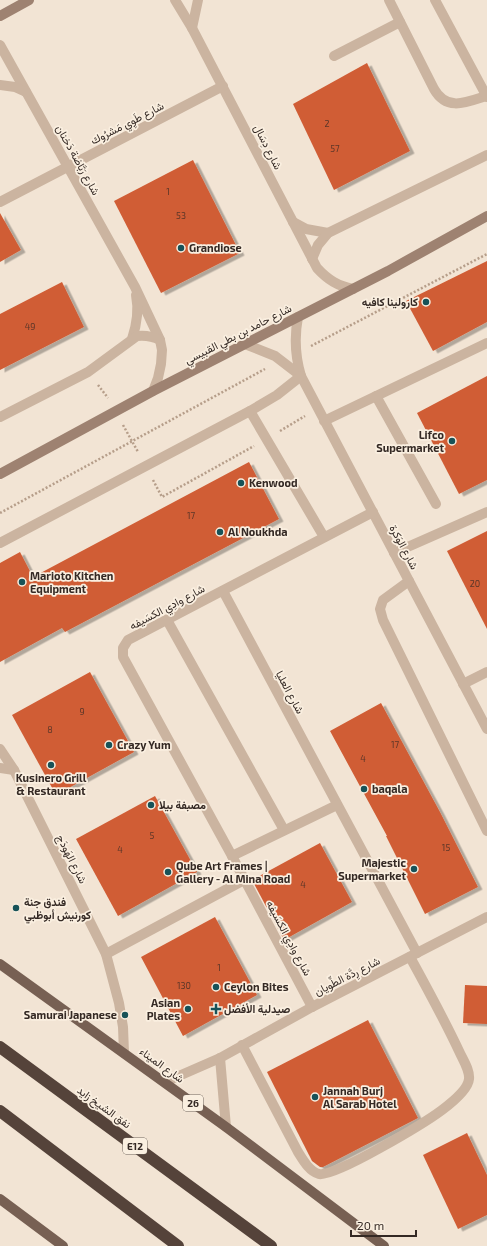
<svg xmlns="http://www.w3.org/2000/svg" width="487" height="1246" font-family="'Exo 2',Vazirmatn,sans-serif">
	<defs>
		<filter id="shadow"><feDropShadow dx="4.5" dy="2.5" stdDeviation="0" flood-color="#0004"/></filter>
	</defs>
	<rect width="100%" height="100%" fill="#f2e4d4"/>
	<g fill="#d05d35" filter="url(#shadow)">
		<polygon points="367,63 410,151 334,190 293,104"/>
		<polygon points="193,160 240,253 161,293 114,201"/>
		<polygon points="0,213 21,250 0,262"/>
		<polygon points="487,261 487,322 433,351 406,301"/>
		<polygon points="62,282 84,327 0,370 0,314"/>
		<polygon points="487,376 487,480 459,494 417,413"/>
		<polygon points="249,462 279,519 65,632 62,628 0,662 0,563 20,552 33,577"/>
		<polygon points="487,531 487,629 447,551"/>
		<polygon points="90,672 134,752 56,795 12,715"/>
		<polygon points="381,703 440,812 478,887 425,914 386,836 387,836 330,731"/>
		<polygon points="155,796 197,872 118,916 76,839"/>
		<polygon points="320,843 352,902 284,940 252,880"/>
		<polygon points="215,917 257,995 183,1036 141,957"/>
		<polygon points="465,985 487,986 487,1024 463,1023"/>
		<polygon points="368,1020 418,1118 323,1167 320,1167 312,1161 267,1072"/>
		<polygon points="467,1133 487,1175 487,1215 458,1229 423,1155"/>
	</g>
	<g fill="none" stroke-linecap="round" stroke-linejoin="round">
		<g stroke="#b69e8a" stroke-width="2.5" stroke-dasharray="2 2" stroke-linecap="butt">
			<polyline points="311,346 487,254"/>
			<polyline points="98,385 108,398"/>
			<polyline points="123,425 138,452"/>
			<polyline points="280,431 305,416"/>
			<polyline points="153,480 162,497 254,446"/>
			<polyline points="0,513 265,369"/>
		</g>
		<g stroke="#cbb4a0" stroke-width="10">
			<path d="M 389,0 L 434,89 C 447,112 467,102 486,96"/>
			<polyline points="192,28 198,0"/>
			<polyline points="334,56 400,22"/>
			<polyline points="293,222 306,229 328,233"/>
			<polyline points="312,259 318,245 328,233 487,155"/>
			<polyline points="376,396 436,504"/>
			<polyline points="250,411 324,537"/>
			<polyline points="324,421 487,343"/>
			<polyline points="394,553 487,512"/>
			<polyline points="409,581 383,600 380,609 383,620 487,831"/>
			<polyline points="223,591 417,953"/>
			<polyline points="167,620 284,830"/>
			<polyline points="463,684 487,672"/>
			<polyline points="0,768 14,770"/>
			<polyline points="232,856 337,805"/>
			<path d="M 242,1045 L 298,1152 C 303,1160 309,1171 319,1174 C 334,1178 426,1122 442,1110 C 450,1104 468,1090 469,1079 C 470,1070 463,1060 459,1051 C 444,1019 427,988 410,957"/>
		</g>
		<g stroke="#cbb4a0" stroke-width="10">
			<path d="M 175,0 L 192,28 L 317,268 C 328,280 338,286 353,289"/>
			<polyline points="435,0 487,97"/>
			<polyline points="0,45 135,287 160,340 162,350 161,364 158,378 153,391"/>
			<polyline points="0,85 15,87 26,92"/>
			<polyline points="0,202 223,86"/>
			<path d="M 298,317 C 294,338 295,356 301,376 L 487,729"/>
			<path d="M 132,339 C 137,324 139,310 136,295"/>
			<polyline points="245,344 275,356 301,376"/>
			<path d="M 0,417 L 88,372 L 137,336 C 146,335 152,336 160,340"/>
			<polyline points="0,543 250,411 277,395 301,376"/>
			<polyline points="0,749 14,770 106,954 119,1003 123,1027 124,1053"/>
			<polyline points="106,954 244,880"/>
			<polyline points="312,1007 232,856 123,657 123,648 128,640 373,512"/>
			<polyline points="220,1058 226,1127"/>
			<polyline points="165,1082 220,1058 312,1007 487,917"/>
		</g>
		<g stroke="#9e8271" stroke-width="10">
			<polyline points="0,16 29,0"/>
			<polyline points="0,474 153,391 388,271 487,216"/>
		</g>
		<g stroke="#776053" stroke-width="10">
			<polyline points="0,964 226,1127 384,1246"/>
			<polyline points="0,1199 63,1246"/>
		</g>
		<g stroke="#55433a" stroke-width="12">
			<polyline points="0,1047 271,1246"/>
			<polyline points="0,1111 178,1246"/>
		</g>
	</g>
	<g fill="#175258" stroke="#faefe0" stroke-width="1.5">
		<circle cx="181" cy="248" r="4"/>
		<circle cx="426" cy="302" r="4"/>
		<circle cx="452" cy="441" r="4"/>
		<circle cx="241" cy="483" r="4"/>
		<circle cx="220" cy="532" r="4"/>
		<circle cx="22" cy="582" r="4"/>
		<circle cx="109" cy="745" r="4"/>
		<circle cx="51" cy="765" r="4"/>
		<circle cx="364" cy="789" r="4"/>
		<circle cx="151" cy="805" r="4"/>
		<circle cx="414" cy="869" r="4"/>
		<circle cx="168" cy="872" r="4"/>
		<circle cx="16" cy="908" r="4"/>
		<circle cx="216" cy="987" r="4"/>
		<circle cx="188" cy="1009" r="4"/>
		<path d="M214 1003h4v4h4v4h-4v4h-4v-4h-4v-4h4z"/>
		<circle cx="125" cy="1015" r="4"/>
		<circle cx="315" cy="1097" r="4"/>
	</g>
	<g text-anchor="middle" stroke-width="3.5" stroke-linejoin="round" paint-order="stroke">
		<g font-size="9" fill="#5b3628">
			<text x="327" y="127">2</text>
			<text x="335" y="152">57</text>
			<text x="168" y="195">1</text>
			<text x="181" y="219">53</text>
			<text x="30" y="330">49</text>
			<text x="191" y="519">17</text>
			<text x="475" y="587">20</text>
			<text x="82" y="715">9</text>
			<text x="50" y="733">8</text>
			<text x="395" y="748">17</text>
			<text x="363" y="762">4</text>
			<text x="152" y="839">5</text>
			<text x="446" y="851">15</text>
			<text x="120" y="853">4</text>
			<text x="303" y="888">4</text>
			<text x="219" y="971">1</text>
			<text x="184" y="989">130</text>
		</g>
		<g fill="#faefe0" stroke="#6f645c" stroke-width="1">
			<rect x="183" y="1095" width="20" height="16" rx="3"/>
			<rect x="123" y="1138" width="24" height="16" rx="3"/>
		</g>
		<g font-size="10" font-weight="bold" fill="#342924">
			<text x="193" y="1107">26</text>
			<text x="135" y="1150">E12</text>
		</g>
		<g font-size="11" fill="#342924" stroke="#faefe0">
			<text transform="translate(127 123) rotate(-27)" y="4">شارع طَوِي مَشرُوك</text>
			<text transform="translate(268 147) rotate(63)" y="4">شارع دِسَال</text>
			<text transform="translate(78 160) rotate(61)" y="4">شارع رَبَّاضة دَخنان</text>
			<text transform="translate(238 334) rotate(-27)" y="4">شارع حامد بن بطي القبيسي</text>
			<text transform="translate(404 547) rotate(62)" y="4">شارع الوَكرة</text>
			<text transform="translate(167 607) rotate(-28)" y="4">شارع وادِي الكسَيفه</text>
			<text transform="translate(290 692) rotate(62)" y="4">شارع العليا</text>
			<text transform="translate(72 859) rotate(63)" y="4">شارع الهَودَج</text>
			<text transform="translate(289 938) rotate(62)" y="4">شارع وادِي الكسَيفه</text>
			<text transform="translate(347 976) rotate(-27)" y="4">شارع رِدَّة الطِّويان</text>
			<text transform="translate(162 1065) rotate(36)" y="4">شارع الميناء</text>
			<text transform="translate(104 1107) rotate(36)" y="4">نفق الشيخ زايد</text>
		</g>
		<g font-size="11" font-weight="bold" fill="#342924" stroke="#faefe0" text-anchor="start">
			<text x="189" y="252">Grandiose</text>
			<text x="418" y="306" text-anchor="end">كارولينا كافيه</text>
			<text x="444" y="439" text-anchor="end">Lifco<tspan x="444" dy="13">Supermarket</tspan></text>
			<text x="249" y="487">Kenwood</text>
			<text x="228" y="536">Al Noukhda</text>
			<text x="30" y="580">Marioto Kitchen<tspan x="30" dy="13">Equipment</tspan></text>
			<text x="117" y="749">Crazy Yum</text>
			<text x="51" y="782" text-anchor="middle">Kusinero Grill<tspan x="51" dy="13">&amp; Restaurant</tspan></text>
			<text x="372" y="793">baqala</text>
			<text x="159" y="809">مصبفة بيلا</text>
			<text x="406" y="867" text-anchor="end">Majestic<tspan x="406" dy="13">Supermarket</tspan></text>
			<text x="176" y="870">Qube Art Frames |<tspan x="176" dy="13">Gallery - Al Mina Road</tspan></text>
			<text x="24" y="906">فندق جنة<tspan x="24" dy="13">كورنيش أبوظبي</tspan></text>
			<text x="224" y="991">Ceylon Bites</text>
			<text x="180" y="1007" text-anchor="end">Asian<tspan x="180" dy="13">Plates</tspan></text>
			<text x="224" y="1013">صيدلية الأفضل</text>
			<text x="117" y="1019" text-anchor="end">Samurai Japanese</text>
			<text x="323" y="1095">Jannah Burj<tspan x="323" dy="13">Al Sarab Hotel</tspan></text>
		</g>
	</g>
	<path d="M351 1230v6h65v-6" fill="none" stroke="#342924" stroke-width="2"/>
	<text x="357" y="1230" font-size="12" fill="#342924" stroke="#faefe0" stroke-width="3" paint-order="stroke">20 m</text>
</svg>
